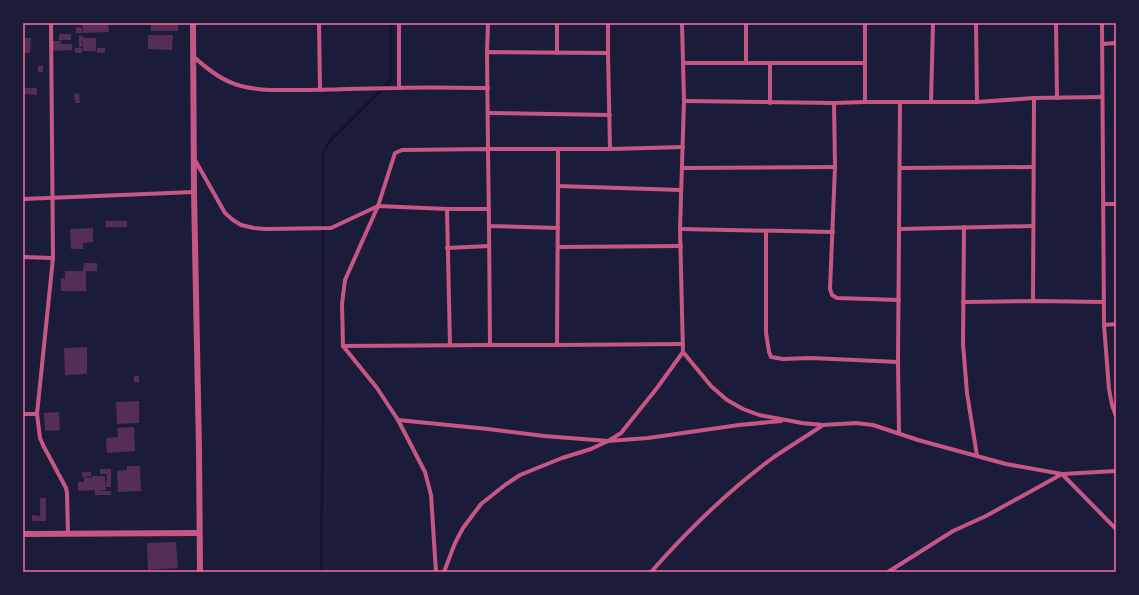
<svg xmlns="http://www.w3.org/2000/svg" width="1139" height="595" font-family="'Nunito Sans',sans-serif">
	<rect width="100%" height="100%" fill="#1b1b3a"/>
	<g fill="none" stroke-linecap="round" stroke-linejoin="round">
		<polyline stroke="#12122b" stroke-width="2.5" points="321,572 323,408 323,153 330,141 391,80 391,23"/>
	</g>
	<g fill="#542f53">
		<polygon points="82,23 108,23 109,32 83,33"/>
		<rect x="151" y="23" width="27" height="8"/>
		<polygon points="76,27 82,28 82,33 76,33"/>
		<rect x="59" y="34" width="12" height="6"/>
		<polygon points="148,35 173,35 172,50 148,49"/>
		<polygon points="79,36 83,36 82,47 79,47"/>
		<polygon points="23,38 31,38 30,53 23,53"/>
		<rect x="83" y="38" width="13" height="13"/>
		<polygon points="51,41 61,41 61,44 72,44 72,50 52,51"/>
		<rect x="75" y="48" width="7" height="5"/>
		<rect x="97" y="48" width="8" height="5"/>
		<rect x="38" y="66" width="5" height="6"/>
		<polygon points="23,88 37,88 37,95 23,94"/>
		<polygon points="79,93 80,103 75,103 74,94"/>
		<rect x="106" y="221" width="21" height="6"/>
		<polygon points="93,228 93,242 83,243 83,249 71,249 70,229"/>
		<polygon points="84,263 97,263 97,271 86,271 86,291 61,291 61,278 65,279 65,271 83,271"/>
		<polygon points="87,347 87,374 65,375 64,348"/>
		<rect x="134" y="376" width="5" height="6"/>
		<polygon points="139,401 139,423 117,424 116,402"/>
		<polygon points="59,412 60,430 45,431 44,413"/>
		<polygon points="134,427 135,451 107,453 106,438 118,437 117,428"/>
		<polygon points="127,466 140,466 141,491 118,492 117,471 127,470"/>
		<polygon points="100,469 111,469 111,487 106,487 107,474 100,474"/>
		<polygon points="82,472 91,472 91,476 82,477"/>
		<polygon points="92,476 105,476 106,490 98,491 111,491 111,495 95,495 95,490 78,491 78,482 84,482 84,477 92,478 92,482"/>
		<polygon points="40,498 46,498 46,521 32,521 32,515 40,516"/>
		<polygon points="176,542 178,568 148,570 147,543"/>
	</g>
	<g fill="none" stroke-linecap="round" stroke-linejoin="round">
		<g stroke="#c65784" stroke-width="4">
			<polyline points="51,23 53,258 37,414 40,438 43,445 66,488 67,493 68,534"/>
			<polyline points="319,23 320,90"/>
			<polyline points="608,23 608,53"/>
			<polyline points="746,23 746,63"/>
			<polyline points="976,23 977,102"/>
			<polyline points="1056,23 1057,98"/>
			<polyline points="1102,23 1104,325 1109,389 1112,405 1116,416"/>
			<polyline points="1102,44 1116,43"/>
			<polyline points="487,52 488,23"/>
			<polyline points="557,53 557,23"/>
			<path d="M 193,56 C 207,69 222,81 241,86 C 260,91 279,90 299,90 C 332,90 366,88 399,88 C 429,87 458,88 488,88"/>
			<polyline points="683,63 865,63"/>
			<polyline points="770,63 770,103"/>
			<polyline points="399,88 399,23"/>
			<polyline points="684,101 834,103 865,102 977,102 1034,98 1102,97"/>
			<polyline points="865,102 865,23"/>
			<polyline points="931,102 933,23"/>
			<polyline points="834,103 835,167 830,289 832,295 837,298 899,300"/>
			<polyline points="488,113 610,115"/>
			<polyline points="558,149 558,186 681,190"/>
			<polyline points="610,149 608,53 487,52 488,149 610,149 683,147"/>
			<polyline points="195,160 225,213 233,220 241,225 254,228 266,229 331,228 378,206 447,209 489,209"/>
			<polyline points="682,168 835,167"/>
			<polyline points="900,168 1033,167"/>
			<polyline points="558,186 557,345 683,344"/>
			<polyline points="23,199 194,192"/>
			<polyline points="1103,204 1116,204"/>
			<polyline points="447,209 450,345"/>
			<polyline points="489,226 490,345 557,345"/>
			<polyline points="964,227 963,344 967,393 977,456"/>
			<polyline points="680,229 833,232"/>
			<polyline points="900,229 1033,226"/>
			<polyline points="766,232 766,333 769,352 771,357 783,359 811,358 898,362"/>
			<polyline points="558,247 681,246"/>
			<polyline points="447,248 489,246"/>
			<polyline points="23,257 53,258"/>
			<polyline points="1033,301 1034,98"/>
			<polyline points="963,302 1037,301 1104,302"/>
			<polyline points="1104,325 1116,324"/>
			<polyline points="490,345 343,346 342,304 345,280 378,206 395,153 402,150 488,149 489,226 558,228"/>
			<polyline points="343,346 377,388 398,420 425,472 431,495 436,572"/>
			<polyline points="683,352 711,386 727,400 743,409 759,415 802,423 823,425 856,423 873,425 918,440 1006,464 1062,474 1116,471"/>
			<polyline points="23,414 37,414"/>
			<polyline points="398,420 488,429 544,436 608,441 648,438 739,425 781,421"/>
			<polyline points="899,433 898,362 900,102"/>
			<polyline points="1062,474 1116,529"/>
			<polyline points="444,572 455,543 463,528 481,504 505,485 520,475 562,458 591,449 608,441 621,433 657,388 683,352 680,229 684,101 682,23"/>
			<path d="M 651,572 C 688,530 729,490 774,457 C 790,446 807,436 823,425"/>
			<polyline points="888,572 953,531 986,516 1062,474"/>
		</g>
		<g stroke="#c65784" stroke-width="6">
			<polyline points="193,23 194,192 199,450 200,572"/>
			<polyline points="23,534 199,533"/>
		</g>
	</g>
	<rect width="1139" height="595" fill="none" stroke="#1b1b3a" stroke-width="48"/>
	<rect x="24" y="24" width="1091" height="547" fill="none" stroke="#ff6b9d" stroke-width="1.5"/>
</svg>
